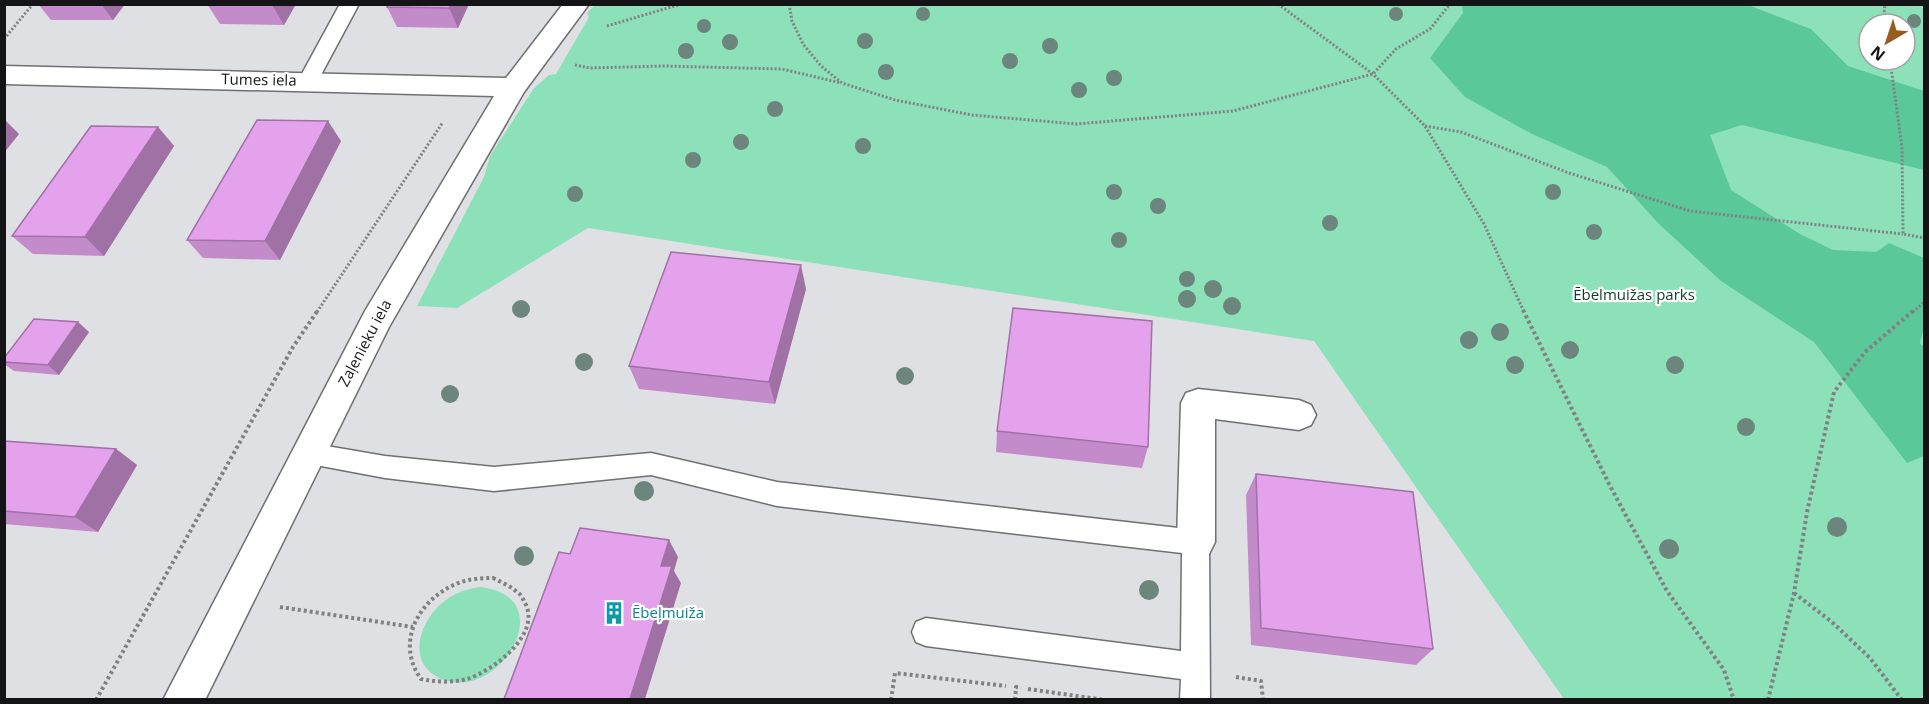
<svg xmlns="http://www.w3.org/2000/svg" width="1929" height="704" font-family="'Open Sans',sans-serif">
	<rect width="100%" height="100%" fill="#dfe0e3"/>
	<g fill="#8ce1b9" fill-rule="evenodd">
		<path d="M 595,5 L 1924,5 L 1924,699 L 1564,699 L 1314,341 L 588,228 L 457,308 L 417,306 L 484,177 L 490,156 L 534,88 L 549,75 L 556,74 L 589,17 L 587,13 ZM 1869,24 L 1905,24 L 1905,60 L 1869,60 Z"/>
		<path d="M 480,587 C 561,596 503,696 448,681 C 404,669 417,621 446,600 C 456,592 468,589 480,587 Z"/>
	</g>
	<polygon fill="#5ac898" points="1462,5 1748,5 1811,29 1848,66 1924,91 1924,170 1742,125 1710,135 1731,190 1800,234 1833,250 1876,252 1889,243 1924,258 1924,328 1920,343 1924,347 1924,456 1907,463 1814,342 1721,281 1659,224 1607,167 1532,134 1465,97 1430,58 1463,13"/>
	<g fill="none" stroke-linecap="round" stroke-linejoin="round">
		<g stroke="#6e7073" stroke-width="3">
			<g id="lane">
				<polygon points="340,4 359,4 315,86 308,88 301,86 298,81"/>
				<polygon points="309,443 385,456 494,467 651,453 777,482 1196,530 1206,533 1209,542 1210,700 1180,700 1181,679 926,646 916,642 912,632 916,622 926,618 1181,651 1182,553 777,506 651,475 494,491 385,478 300,462 296,454 300,446"/>
			</g>
		</g>
		<g stroke="#6e7073" stroke-width="3">
			<g id="street">
				<polygon points="563,4 589,4 524,92 389,327 205,700 163,700 365,311 494,96 4,84 4,66 506,78"/>
				<polygon points="1198,389 1299,400 1311,405 1316,415 1311,425 1299,430 1215,419 1215,542 1209,554 1196,559 1183,554 1177,542 1181,403 1186,393"/>
			</g>
		</g>
		<g stroke="#818184" stroke-width="3" stroke-dasharray="2 2" stroke-linecap="butt">
			<polyline points="789,4 792,21 803,44 821,66 842,83 895,100 972,115 1076,124 1233,111 1373,74 1396,49 1430,29 1450,4"/>
			<polyline points="1278,4 1373,74 1425,126 1484,224 1524,312"/>
			<polyline points="1883,24 1885,4"/>
			<polyline points="607,26 681,4"/>
			<polyline points="4,39 33,4"/>
			<polyline points="1890,60 1902,147 1903,234 1924,238"/>
			<polyline points="575,65 590,68 664,66 782,69 841,83"/>
			<polyline points="1425,126 1461,132 1569,173 1690,211 1903,234"/>
			<polyline points="317,312 443,122"/>
			<polyline points="1913,312 1924,302"/>
		</g>
		<g stroke="#818184" stroke-width="4" stroke-dasharray="3 3" stroke-linecap="butt">
			<polyline points="1523,310 1610,486 1667,591 1724,670 1734,700"/>
			<path d="M 493,578 C 501,582 510,586 517,592 C 521,594 523,599 525,603 C 542,634 493,671 467,679 C 450,683 437,682 421,679 C 395,643 418,600 456,584 C 467,579 481,578 493,578 Z"/>
			<polyline points="1794,593 1832,622 1870,658 1902,700"/>
			<polyline points="280,607 413,627"/>
			<polyline points="1236,677 1261,681 1263,700"/>
			<polyline points="1028,689 1105,700"/>
			<polyline points="96,700 293,347 318,310"/>
			<polyline points="891,700 895,673 1006,686"/>
			<polyline points="1015,700 1016,687 1021,688"/>
			<polyline points="1768,700 1794,593 1807,512 1834,392 1865,352 1914,310"/>
		</g>
		<use href="#lane" fill="#fff" fill-rule="evenodd"/>
		<use href="#street" fill="#fff" fill-rule="evenodd"/>
	</g>
	<g fill="#6c867d">
		<circle cx="923" cy="14" r="7"/>
		<circle cx="1396" cy="14" r="7"/>
		<circle cx="1914" cy="21" r="7"/>
		<circle cx="704" cy="26" r="7"/>
		<circle cx="865" cy="41" r="8"/>
		<circle cx="730" cy="42" r="8"/>
		<circle cx="1050" cy="46" r="8"/>
		<circle cx="686" cy="51" r="8"/>
		<circle cx="1010" cy="61" r="8"/>
		<circle cx="886" cy="72" r="8"/>
		<circle cx="1114" cy="78" r="8"/>
		<circle cx="1079" cy="90" r="8"/>
		<circle cx="775" cy="109" r="8"/>
		<circle cx="741" cy="142" r="8"/>
		<circle cx="863" cy="146" r="8"/>
		<circle cx="693" cy="160" r="8"/>
		<circle cx="1114" cy="192" r="8"/>
		<circle cx="1553" cy="192" r="8"/>
		<circle cx="575" cy="194" r="8"/>
		<circle cx="1158" cy="206" r="8"/>
		<circle cx="1330" cy="223" r="8"/>
		<circle cx="1594" cy="232" r="8"/>
		<circle cx="1119" cy="240" r="8"/>
		<circle cx="1187" cy="279" r="8"/>
		<circle cx="1213" cy="289" r="9"/>
		<circle cx="1187" cy="299" r="9"/>
		<circle cx="1232" cy="306" r="9"/>
		<circle cx="521" cy="309" r="9"/>
		<circle cx="1500" cy="332" r="9"/>
		<circle cx="1469" cy="340" r="9"/>
		<circle cx="1570" cy="350" r="9"/>
		<circle cx="584" cy="362" r="9"/>
		<circle cx="1515" cy="365" r="9"/>
		<circle cx="1675" cy="365" r="9"/>
		<circle cx="905" cy="376" r="9"/>
		<circle cx="450" cy="394" r="9"/>
		<circle cx="1746" cy="427" r="9"/>
		<circle cx="644" cy="491" r="10"/>
		<circle cx="1837" cy="527" r="10"/>
		<circle cx="1669" cy="549" r="10"/>
		<circle cx="524" cy="556" r="10"/>
		<circle cx="1149" cy="590" r="10"/>
	</g>
	<g fill="#c48bcb">
		<polygon points="38,4 125,4 113,20 51,20"/>
		<polygon points="207,4 296,4 284,25 220,24"/>
		<polygon points="469,4 458,28 397,27 387,7"/>
		<polygon points="158,127 174,146 104,256 33,254 12,236"/>
		<polygon points="341,141 280,260 203,258 187,240"/>
		<polygon points="806,289 775,404 639,389 629,366"/>
		<polygon points="89,332 59,375 14,371 4,364 4,358"/>
		<polygon points="997,431 1148,447 1142,468 996,452"/>
		<polygon points="4,441 116,449 137,465 98,532 4,524"/>
		<polygon points="1256,474 1433,649 1416,665 1251,645 1246,495"/>
	</g>
	<g fill="#a071a5">
		<polygon points="101,4 125,4 113,20"/>
		<polygon points="272,4 296,4 284,25 272,5"/>
		<polygon points="451,4 469,4 458,28 449,8"/>
		<polygon points="4,119 19,134 4,153"/>
		<polygon points="328,121 341,141 280,260 265,241"/>
		<polygon points="158,127 174,146 104,256 85,237"/>
		<polygon points="801,265 806,289 775,404 769,382"/>
		<polygon points="78,322 89,332 59,375 48,365"/>
		<polygon points="116,449 137,465 98,532 75,517"/>
		<polygon points="669,540 678,557 674,571 681,583 645,699 630,699 661,566"/>
	</g>
	<g fill="#e4a2ec" stroke="#a071a5" stroke-width="1.5">
		<polygon points="233,4 272,4 272,5"/>
		<polygon points="388,4 451,4 449,8 387,7"/>
		<polygon points="257,120 328,121 265,241 187,240"/>
		<polygon points="91,126 158,127 85,237 12,236"/>
		<polygon points="671,252 801,265 769,382 629,366"/>
		<polygon points="1013,308 1152,321 1148,447 997,431"/>
		<polygon points="34,319 78,322 48,365 4,362 4,358"/>
		<polygon points="4,441 116,449 75,517 4,511"/>
		<polygon points="1256,474 1413,492 1433,649 1261,628"/>
		<polygon points="580,528 669,540 661,566 672,566 630,699 504,699 559,552 570,554"/>
	</g>
	<defs>
		<g id="building-bare" transform="scale(1.8)"><path d="M-4-6H4V6H1V3H-1V6H-4ZM-2.5-4.3h1.7v1.8h-1.7ZM.8-4.3h1.7v1.8H.8ZM-2.5-1h1.7V.8h-1.7ZM.8-1h1.7V.8H.8Z" fill="#0f9aa8" stroke="#fff" stroke-width="2.5" paint-order="stroke"/></g>
	</defs>
	<g fill-rule="evenodd">
		<use href="#building-bare" x="614" y="613"/>
	</g>
	<g text-anchor="middle" stroke-width="4.5" stroke-linejoin="round" paint-order="stroke">
		<g font-size="15" fill="#141416" stroke="#fff">
			<text transform="translate(259 80) rotate(1)" y="5">Tumes iela</text>
			<text transform="translate(365 343) rotate(-62)" y="5">Zaļenieku iela</text>
		</g>
		<g font-size="15" fill="#0d3d2a" stroke="#fff">
			<text x="1634" y="300">Ēbelmuižas parks</text>
		</g>
		<g font-size="15" fill="#0d838f" stroke="#fff" text-anchor="start">
			<text x="632" y="618">Ēbeļmuiža</text>
		</g>
	</g>
	<rect width="1929" height="704" fill="none" stroke="#141416" stroke-width="12"/>
	<g transform="translate(1887 42) rotate(219)"><circle r="28" fill="#ffffff" stroke="#a1a1a2" stroke-width="1.5"/>
	<path d="M0-4.5L10 22L0 15L-10 22Z" fill="#985b20"/>
	<text y="-9" font-size="16" font-weight="bold" text-anchor="middle" fill="#141416">N</text>
	</g>
</svg>
